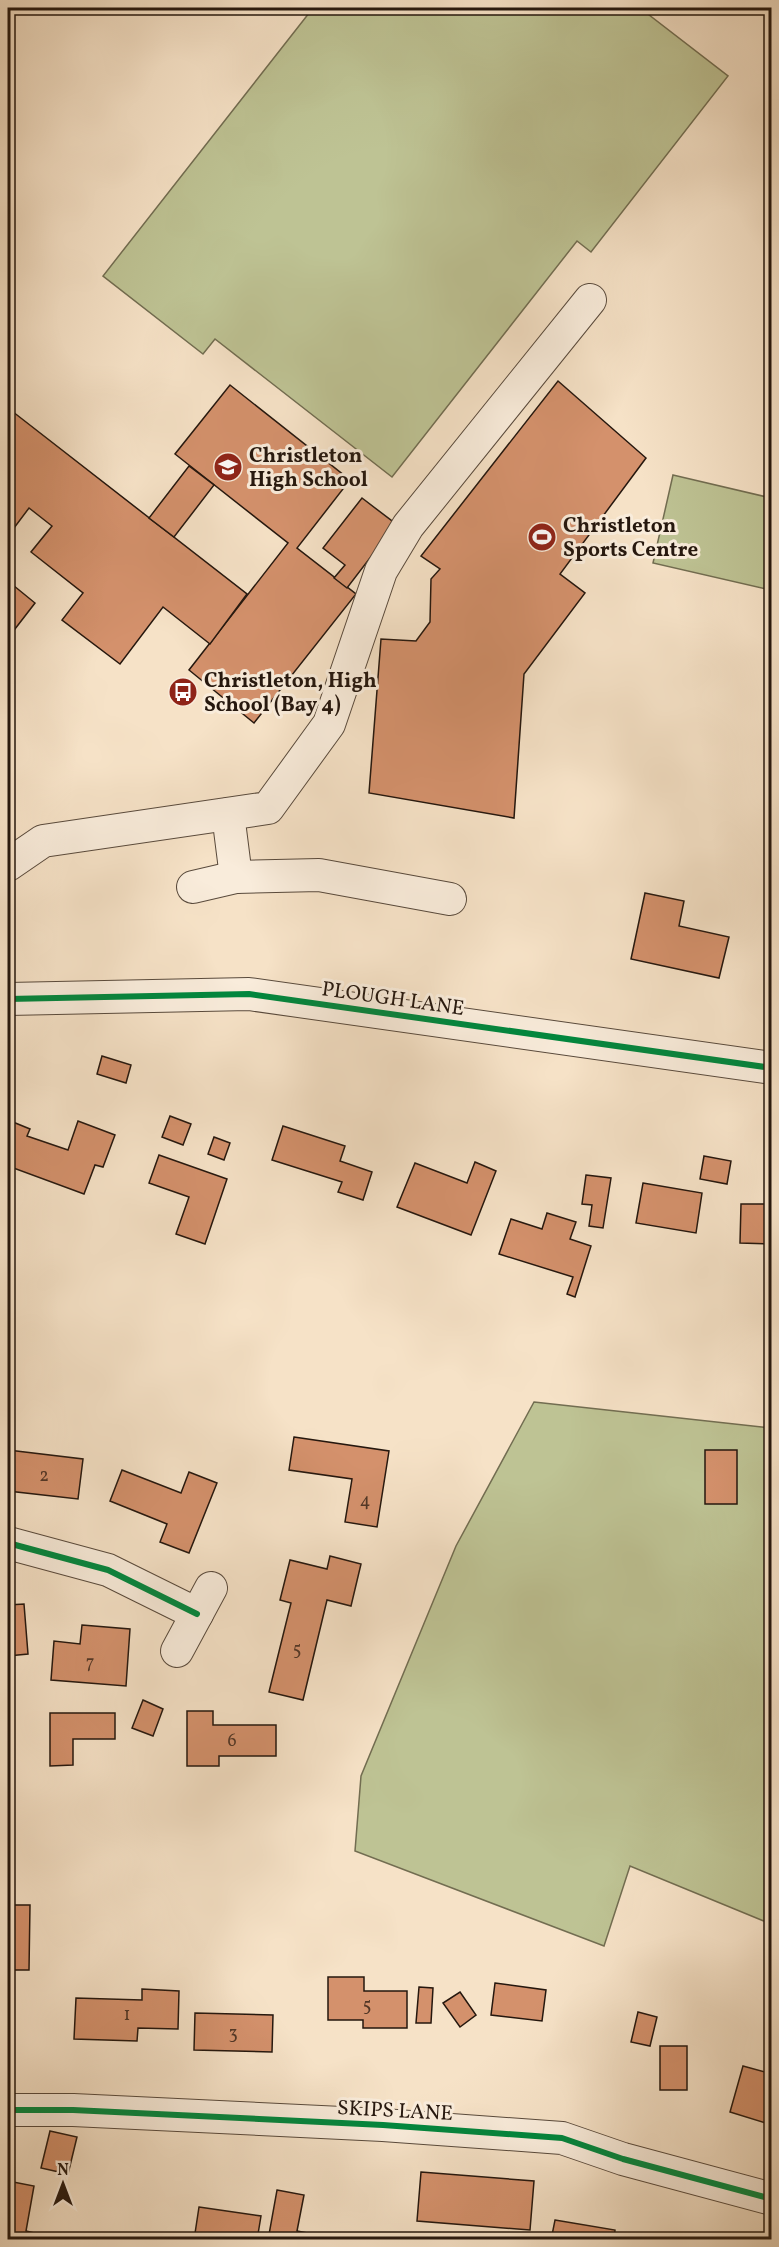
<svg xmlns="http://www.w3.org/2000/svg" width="779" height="2247" font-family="Vollkorn,serif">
	<rect width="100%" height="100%" fill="#f6e2c7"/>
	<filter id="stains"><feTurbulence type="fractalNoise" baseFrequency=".00333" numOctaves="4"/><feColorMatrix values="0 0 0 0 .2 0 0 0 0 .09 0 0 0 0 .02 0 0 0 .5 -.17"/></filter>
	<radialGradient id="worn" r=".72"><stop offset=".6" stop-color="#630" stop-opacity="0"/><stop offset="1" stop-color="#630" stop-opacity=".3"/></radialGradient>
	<g fill="#bec394" stroke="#726d51" stroke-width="1.5">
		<polygon points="313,8 640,8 728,76 591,252 577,241 392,477 215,339 203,354 103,276"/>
		<polygon points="673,475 771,498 771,590 653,563"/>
		<polygon points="534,1402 771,1428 771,1924 630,1866 604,1946 355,1851 361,1776 456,1546"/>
	</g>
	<g fill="#d4916c" stroke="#25170e" stroke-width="1.5">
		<polygon points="558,381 646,458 560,574 585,593 524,674 514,818 369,793 381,639 416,641 430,622 431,579 440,569 421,556"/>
		<polygon points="230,385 350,480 297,548 356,594 254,723 189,670 288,543 175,454"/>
		<polygon points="8,408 247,594 210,644 163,607 120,664 62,620 83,593 31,552 52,526 29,508 8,536"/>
		<polygon points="189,466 214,485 174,537 149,518"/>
		<polygon points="362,498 396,524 347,588 334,578 345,565 323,548"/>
		<polygon points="8,581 35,603 8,638"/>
		<polygon points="645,893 684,901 679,926 729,937 719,978 631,959"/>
		<polygon points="102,1056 131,1065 126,1083 97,1074"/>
		<polygon points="170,1116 191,1124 183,1145 162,1137"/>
		<polygon points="8,1120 30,1129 27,1136 68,1150 78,1121 115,1135 103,1167 95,1165 84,1194 8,1166"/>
		<polygon points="283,1126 345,1146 340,1161 372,1172 363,1200 338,1192 342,1182 272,1160"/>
		<polygon points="214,1137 230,1143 224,1160 208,1154"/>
		<polygon points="159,1155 227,1179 205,1244 176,1234 189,1197 149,1183"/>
		<polygon points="704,1156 731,1161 727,1184 700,1179"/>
		<polygon points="475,1162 496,1171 471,1235 397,1207 415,1163 467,1183"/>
		<polygon points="586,1175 611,1178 603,1228 589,1226 592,1205 582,1204"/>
		<polygon points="643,1183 702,1193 696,1233 636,1223"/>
		<polygon points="741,1204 772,1204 772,1244 740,1243"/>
		<polygon points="547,1213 576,1222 570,1239 591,1246 575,1297 567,1294 573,1277 499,1254 511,1219 542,1229"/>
		<polygon points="294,1437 389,1451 377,1527 345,1522 352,1479 289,1470"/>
		<polygon points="8,1450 83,1459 78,1499 8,1491"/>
		<rect x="705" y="1450" width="32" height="54"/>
		<polygon points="122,1470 181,1493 189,1472 217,1483 189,1553 160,1542 167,1524 110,1501"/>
		<polygon points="330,1556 361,1564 351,1606 327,1600 303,1700 269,1692 291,1603 280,1600 290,1560 327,1569"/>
		<polygon points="24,1604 28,1654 8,1656 8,1605"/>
		<polygon points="82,1625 130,1629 126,1686 51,1680 54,1641 80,1644"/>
		<polygon points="143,1700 163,1709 153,1736 132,1728"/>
		<polygon points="187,1711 213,1711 213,1725 276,1725 276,1756 219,1756 219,1766 187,1766"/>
		<polygon points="50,1713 115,1713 115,1739 73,1739 73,1765 50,1766"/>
		<polygon points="8,1905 30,1905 29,1970 8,1970"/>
		<polygon points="328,1977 364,1977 364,1991 407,1991 407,2028 363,2028 363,2020 328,2020"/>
		<polygon points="495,1983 546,1990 542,2021 491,2015"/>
		<polygon points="419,1987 433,1988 431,2023 416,2023"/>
		<polygon points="142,1989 179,1991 178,2029 138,2028 137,2041 74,2039 76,1998 142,2000"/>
		<polygon points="460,1992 476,2015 460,2027 443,2003"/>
		<polygon points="638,2012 657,2017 650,2046 631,2042"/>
		<polygon points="195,2013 273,2015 272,2052 194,2050"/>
		<rect x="660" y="2046" width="27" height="44"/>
		<polygon points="743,2066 772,2074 772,2125 730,2112"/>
		<polygon points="50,2131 77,2137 68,2174 41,2168"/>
		<polygon points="421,2172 534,2181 530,2230 417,2221"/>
		<polygon points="8,2181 34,2186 26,2231 43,2235 42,2240 8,2240"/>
		<polygon points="277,2190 304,2195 297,2231 344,2240 268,2240"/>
		<polygon points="199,2207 261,2216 257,2240 194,2240"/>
		<polygon points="555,2220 615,2230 614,2240 551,2240"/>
		<polygon points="74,2233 106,2240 72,2240"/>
	</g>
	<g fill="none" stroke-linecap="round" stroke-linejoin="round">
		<g stroke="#594a3c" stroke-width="34">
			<g id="minor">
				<polyline points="228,814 236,877 319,875 450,899"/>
				<polyline points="8,865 43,841 268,808 329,724 381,571 408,526 590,300"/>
				<polyline points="193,887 236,877"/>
				<polyline points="8,999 249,994 772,1068"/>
				<polyline points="8,1543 108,1570 197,1614"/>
				<polyline points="177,1651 211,1588"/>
				<polyline points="8,2110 73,2110 383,2125 562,2138 623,2159 772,2199"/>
			</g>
		</g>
		<use href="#minor" stroke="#f9ecdb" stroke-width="32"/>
		<g stroke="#f9ecdb" stroke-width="10">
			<g id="cycleway">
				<polyline points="8,999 249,994 772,1068"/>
				<polyline points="8,1543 108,1570 197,1614"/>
				<polyline points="8,2110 73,2110 383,2125 562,2138 623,2159 772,2199"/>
			</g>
		</g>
		<use href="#cycleway" stroke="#00873e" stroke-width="6"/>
	</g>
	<defs>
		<g id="school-disc" transform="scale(1.5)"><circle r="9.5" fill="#8f2418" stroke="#f9ecdb"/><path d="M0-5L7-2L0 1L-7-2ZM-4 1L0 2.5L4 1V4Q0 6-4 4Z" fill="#fff"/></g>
		<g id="stadium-disc" transform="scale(1.5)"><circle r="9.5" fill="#8f2418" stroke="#f9ecdb"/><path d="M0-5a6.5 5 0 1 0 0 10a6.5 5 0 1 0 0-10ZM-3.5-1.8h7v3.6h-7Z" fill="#fff"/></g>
		<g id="bus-disc" transform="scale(1.5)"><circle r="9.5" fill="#8f2418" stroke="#f9ecdb"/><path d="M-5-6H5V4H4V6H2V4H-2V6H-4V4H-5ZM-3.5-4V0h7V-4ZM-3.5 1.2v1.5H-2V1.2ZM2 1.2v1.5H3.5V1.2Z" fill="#fff"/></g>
	</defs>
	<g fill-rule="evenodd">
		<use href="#school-disc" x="228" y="467"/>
		<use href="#stadium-disc" x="542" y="537"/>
		<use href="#bus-disc" x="183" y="692"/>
	</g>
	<g text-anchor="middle" stroke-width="6" stroke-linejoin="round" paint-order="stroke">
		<g font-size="18" fill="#513626">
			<text x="44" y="1481">2</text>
			<text x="365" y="1506">4</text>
			<text x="297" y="1655">5</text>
			<text x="90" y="1668">7</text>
			<text x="232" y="1746">6</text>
			<text x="367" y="2011">5</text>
			<text x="127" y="2020">1</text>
			<text x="233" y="2039">3</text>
		</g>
		<g font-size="21" font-weight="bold" fill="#25170e" stroke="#f9ecdb" text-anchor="start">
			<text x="249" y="462">Christleton<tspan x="249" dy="24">High School</tspan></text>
			<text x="563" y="532">Christleton<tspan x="563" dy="24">Sports Centre</tspan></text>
			<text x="204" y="687">Christleton, High<tspan x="204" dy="24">School (Bay 4)</tspan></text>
		</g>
		<g font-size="21" fill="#25170e" stroke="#f9ecdb">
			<text transform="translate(393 998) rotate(8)" y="7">PLOUGH LANE</text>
			<text transform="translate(395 2110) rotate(3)" y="7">SKIPS LANE</text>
		</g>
	</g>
	<rect width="779" height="2247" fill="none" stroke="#f6e2c7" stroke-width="30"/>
	<rect x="9" y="9" width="761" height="2229" fill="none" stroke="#25170e" stroke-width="3"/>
	<rect x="15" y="15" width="749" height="2217" fill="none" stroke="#25170e" stroke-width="1.5"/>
	<g transform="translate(63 2184)" stroke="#f9ecdb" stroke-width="4.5" paint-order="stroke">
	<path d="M0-4.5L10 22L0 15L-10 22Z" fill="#25170e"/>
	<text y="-9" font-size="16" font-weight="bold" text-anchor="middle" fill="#25170e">N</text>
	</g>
	<rect width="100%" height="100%" filter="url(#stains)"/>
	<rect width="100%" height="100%" fill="url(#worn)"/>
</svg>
